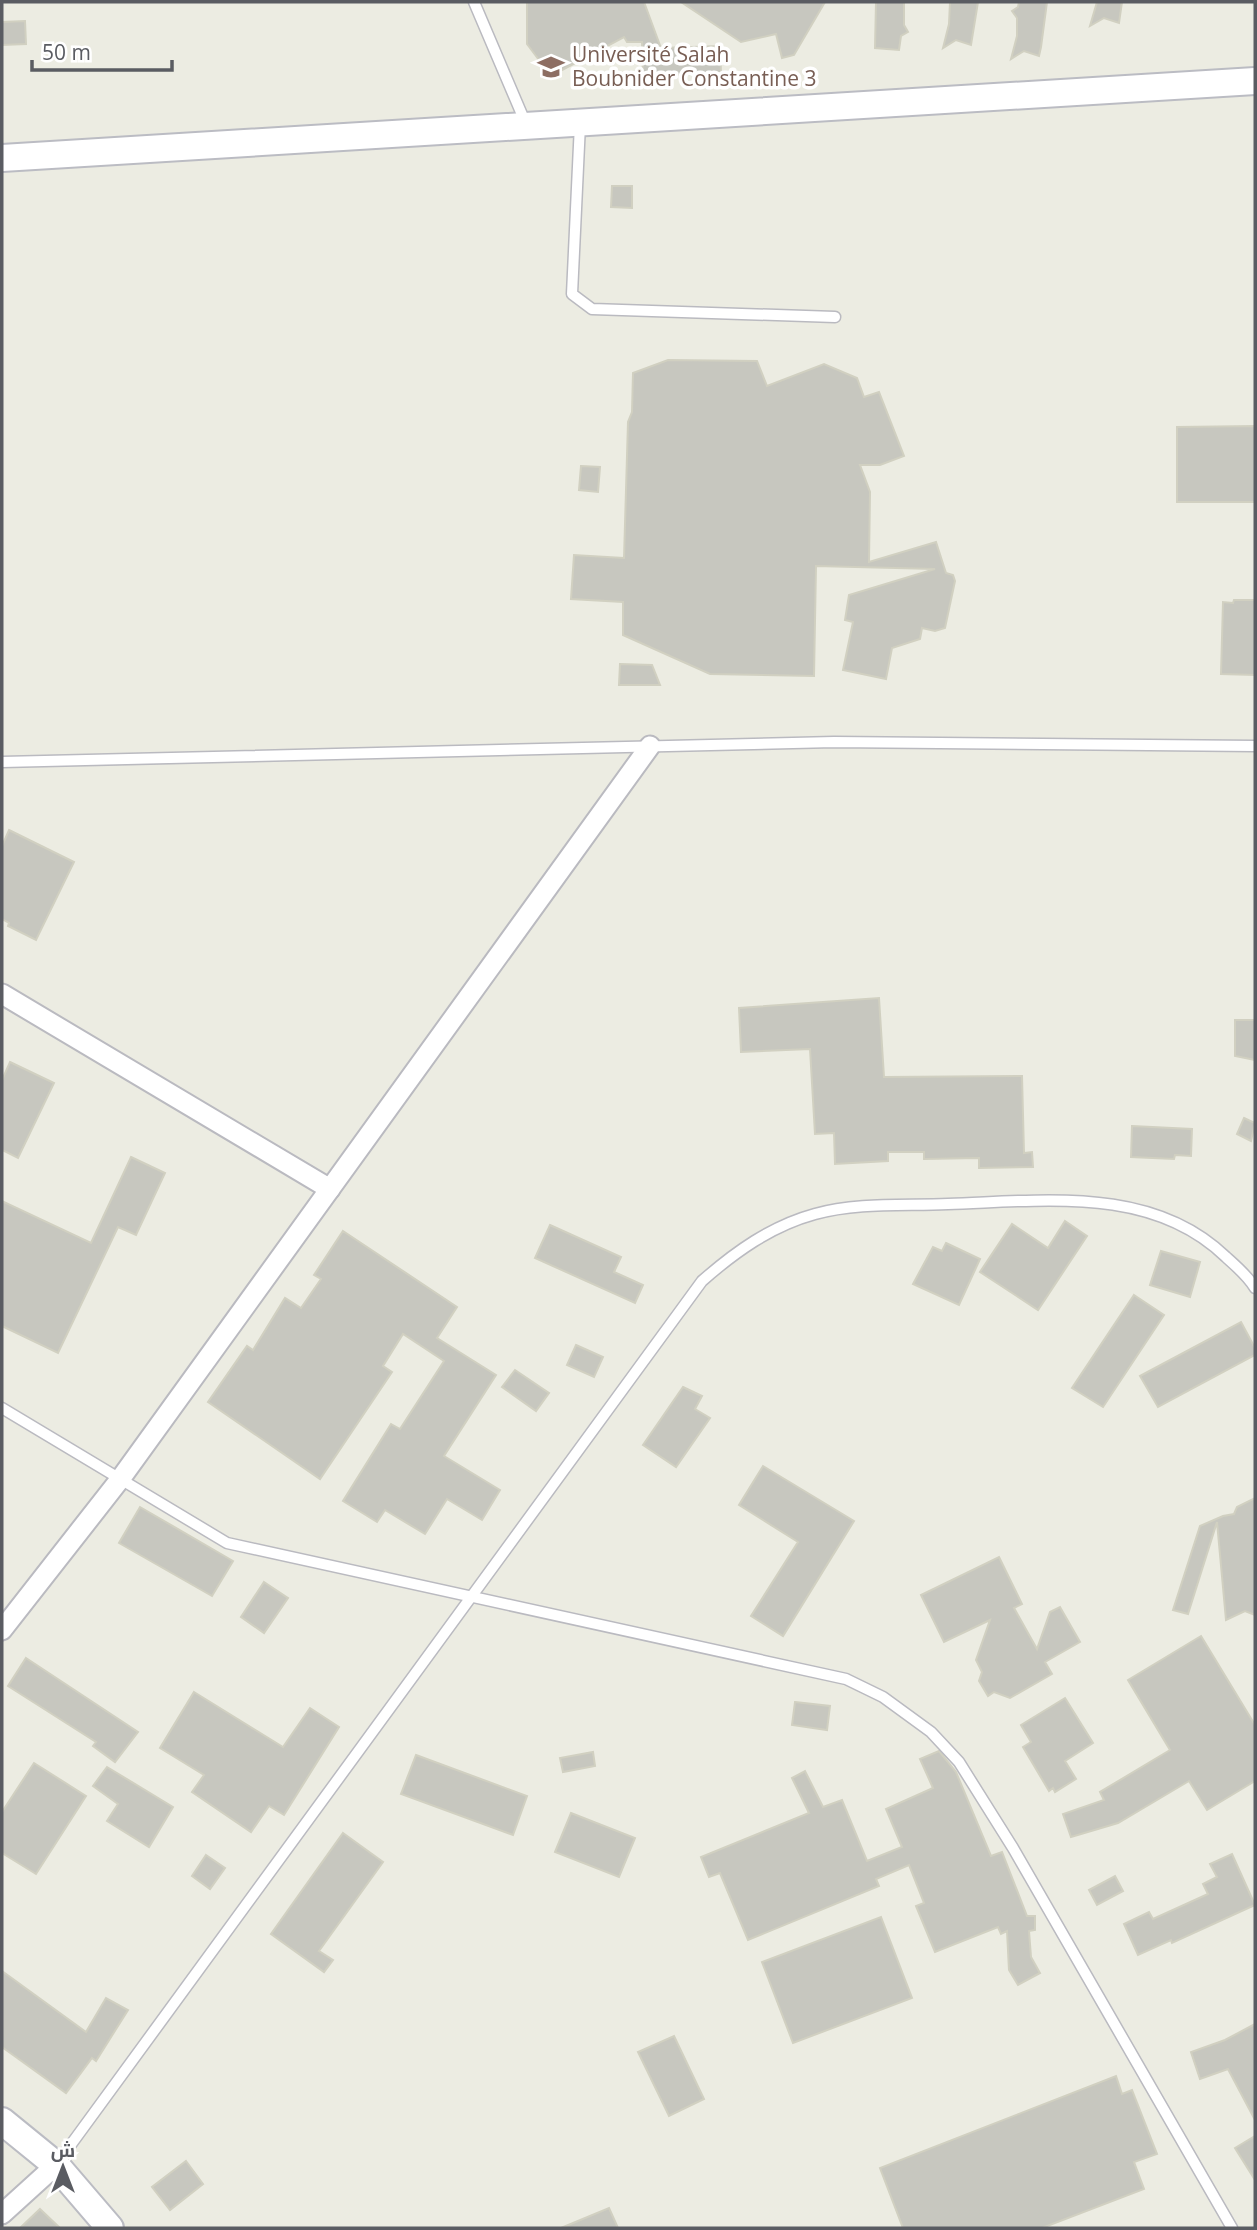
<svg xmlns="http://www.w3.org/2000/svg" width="1257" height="2230" font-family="'Open Sans',Cairo,sans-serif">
	<rect width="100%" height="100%" fill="#ecece2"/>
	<g fill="#c7c7bf" stroke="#d1d0c1" stroke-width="2">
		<polygon points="527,2 644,2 661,48 720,46 721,73 643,76 642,42 627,42 624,37 551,76 527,44"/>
		<polygon points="681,2 825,2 794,55 782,58 776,34 741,42"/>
		<polygon points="876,2 904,2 904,25 908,32 901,36 899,50 875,48"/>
		<polygon points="950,2 978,2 971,45 956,40 943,48 949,24"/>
		<polygon points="1019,2 1047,2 1041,47 1039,56 1024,51 1011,59 1017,36 1017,18 1012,11 1018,7"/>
		<polygon points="1097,2 1122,2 1119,23 1104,18 1090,26"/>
		<polygon points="25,21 26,44 2,45 2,22"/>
		<polygon points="612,186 632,186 632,208 611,207"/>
		<polygon points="668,360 757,361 767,386 824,364 857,378 864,397 879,392 904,456 880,465 860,465 870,492 869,562 936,542 946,573 953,575 955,581 945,628 935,631 922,628 920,639 892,648 886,679 843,670 853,622 845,620 849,595 935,569 816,566 814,676 710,674 623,635 623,602 571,599 574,555 624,558 628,422 632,412 633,373"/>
		<polygon points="1255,426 1255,502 1177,502 1177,427"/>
		<polygon points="581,466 600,467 598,492 579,490"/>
		<polygon points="1234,600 1255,600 1255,675 1221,674 1223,602 1233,603"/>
		<polygon points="620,664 652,665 660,685 619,685"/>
		<polygon points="9,830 74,862 36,940 8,926 9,923 2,919 2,846"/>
		<polygon points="879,998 884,1077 1022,1076 1024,1153 1032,1152 1033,1167 979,1168 979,1158 924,1159 924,1152 888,1152 888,1161 835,1164 834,1133 815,1134 810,1049 741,1052 739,1008"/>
		<polygon points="1235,1020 1255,1020 1255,1060 1235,1056"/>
		<polygon points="10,1062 54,1083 18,1158 2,1150 2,1080"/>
		<polygon points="1244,1118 1255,1123 1251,1141 1237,1134"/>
		<polygon points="1132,1126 1192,1129 1191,1156 1175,1155 1174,1159 1131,1157"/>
		<polygon points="131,1157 165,1173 136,1235 118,1227 58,1353 2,1326 2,1201 91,1243"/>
		<polygon points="1065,1221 1087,1236 1038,1310 980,1272 1012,1224 1048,1248"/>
		<polygon points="550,1225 621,1257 614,1272 643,1285 635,1303 535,1258"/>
		<polygon points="343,1231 457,1307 437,1338 496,1375 444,1456 500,1490 482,1520 447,1499 425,1534 385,1510 377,1522 343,1501 391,1424 400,1429 444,1361 403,1334 383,1366 392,1372 320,1479 208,1402 247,1346 253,1350 285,1298 301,1308 321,1279 314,1275"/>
		<polygon points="946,1243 980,1259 959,1305 913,1284 933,1247 942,1251"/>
		<polygon points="1161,1251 1200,1262 1190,1297 1150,1285"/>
		<polygon points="1134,1295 1164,1315 1103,1407 1072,1388"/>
		<polygon points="1241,1322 1255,1348 1255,1355 1158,1407 1140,1376"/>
		<polygon points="576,1345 603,1357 594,1377 567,1365"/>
		<polygon points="515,1370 549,1393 536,1411 502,1387"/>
		<polygon points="683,1387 702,1396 695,1409 710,1418 676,1467 643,1445"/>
		<polygon points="763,1466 854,1521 783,1636 751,1616 798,1542 739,1505"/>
		<polygon points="1255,1498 1255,1615 1245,1611 1226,1620 1217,1522 1188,1614 1173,1610 1200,1526 1223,1516 1234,1514 1237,1507"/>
		<polygon points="140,1507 233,1561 212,1596 119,1543"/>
		<polygon points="999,1557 1022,1604 1014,1608 1037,1649 1050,1612 1060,1607 1080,1642 1045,1662 1052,1674 1010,1698 994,1692 988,1696 979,1681 982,1672 976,1660 990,1620 944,1642 921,1595"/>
		<polygon points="264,1582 288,1598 264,1633 241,1617"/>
		<polygon points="1201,1636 1255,1725 1255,1781 1207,1810 1189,1781 1118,1823 1071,1837 1063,1814 1104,1800 1100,1792 1170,1750 1128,1680"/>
		<polygon points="26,1658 138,1732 115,1762 93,1746 96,1742 8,1686"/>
		<polygon points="194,1692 283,1747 310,1708 339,1727 284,1815 269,1806 251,1832 192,1792 204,1775 160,1748"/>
		<polygon points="1065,1698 1093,1743 1065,1761 1076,1779 1055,1792 1053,1788 1049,1791 1023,1747 1031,1742 1021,1725"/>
		<polygon points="795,1702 830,1706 827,1730 792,1725"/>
		<polygon points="939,1751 956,1772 991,1856 1002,1852 1027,1916 1035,1916 1035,1930 1029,1931 1031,1957 1040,1973 1018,1985 1009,1970 1007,1931 1001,1934 998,1927 935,1952 916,1906 924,1903 909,1865 876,1879 879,1886 748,1940 720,1873 709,1877 701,1857 809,1813 792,1778 805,1771 823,1807 842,1800 867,1861 902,1847 886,1809 933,1788 920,1759"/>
		<polygon points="593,1752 595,1766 563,1772 560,1758"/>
		<polygon points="416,1755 527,1796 513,1835 401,1794"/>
		<polygon points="34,1763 86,1796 36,1874 2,1853 2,1812"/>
		<polygon points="107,1767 173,1807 149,1847 107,1821 118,1804 93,1786"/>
		<polygon points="571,1813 635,1838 619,1877 555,1852"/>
		<polygon points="343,1833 383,1862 319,1951 333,1960 324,1972 271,1934"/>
		<polygon points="1232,1854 1255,1905 1172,1943 1171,1940 1138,1955 1124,1924 1149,1912 1153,1919 1208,1894 1203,1884 1217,1877 1210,1864"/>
		<polygon points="206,1855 225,1868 210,1889 192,1876"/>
		<polygon points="1115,1876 1123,1891 1097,1905 1089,1890"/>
		<polygon points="881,1917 912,1998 793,2043 762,1962"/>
		<polygon points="2,1971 86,2032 106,1998 128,2010 96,2061 92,2058 66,2093 2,2047"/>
		<polygon points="1255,2024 1255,2120 1228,2069 1200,2079 1191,2052 1225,2040"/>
		<polygon points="674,2036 704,2099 669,2116 638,2052"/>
		<polygon points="1116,2076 1122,2094 1132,2090 1157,2154 1134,2162 1144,2189 1042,2228 903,2228 880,2168"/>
		<polygon points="1255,2136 1255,2180 1235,2148"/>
		<polygon points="186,2161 203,2184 170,2210 152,2187"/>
		<polygon points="609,2208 618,2228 561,2228"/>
		<polygon points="40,2209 60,2228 20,2228"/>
	</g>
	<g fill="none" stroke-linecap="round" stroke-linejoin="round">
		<g stroke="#babac0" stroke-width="13">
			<g id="service">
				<polyline points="474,2 526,124"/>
				<polyline points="580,124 572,294 592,309 835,317"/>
				<polyline points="2,762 834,742 1255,746"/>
				<polyline points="2,1408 227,1543 846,1679 883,1697 931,1732 959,1762 1013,1848 1232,2228"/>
				<path d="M 56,2165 L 702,1281 C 735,1252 771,1226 815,1214 C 857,1202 905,1206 948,1204 C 1043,1201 1152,1185 1226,1257 C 1237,1267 1248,1276 1255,1288"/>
			</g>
		</g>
		<g stroke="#babac0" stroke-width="23">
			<g id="minor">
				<polyline points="2,994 330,1189"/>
				<polyline points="2,1630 121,1478 650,746"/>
				<polyline points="2,2214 56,2165"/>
			</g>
		</g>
		<g stroke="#bbbcc3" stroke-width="30">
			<g id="secondary">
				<polyline points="2,158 1255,81"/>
				<polyline points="2,2121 56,2165 110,2228"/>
			</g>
		</g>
		<use href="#service" stroke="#fff" stroke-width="10"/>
		<use href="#minor" stroke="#fff" stroke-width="19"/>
		<use href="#secondary" stroke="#fff" stroke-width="26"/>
	</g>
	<defs>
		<g id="university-bare" transform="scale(2.1)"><path d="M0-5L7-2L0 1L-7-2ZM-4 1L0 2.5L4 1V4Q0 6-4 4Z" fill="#8d6e63" stroke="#fff" stroke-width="2.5" paint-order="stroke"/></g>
	</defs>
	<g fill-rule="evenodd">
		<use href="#university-bare" x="551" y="67"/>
	</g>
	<g text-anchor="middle" stroke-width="7" stroke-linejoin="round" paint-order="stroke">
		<g font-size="21" fill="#785e54" stroke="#fff" text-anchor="start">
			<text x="572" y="62">Université Salah<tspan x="572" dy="24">Boubnider Constantine 3</tspan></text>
		</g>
	</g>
	<rect width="1257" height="2230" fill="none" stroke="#5a5c62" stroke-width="7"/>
	<g transform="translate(63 2167)" stroke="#ffffff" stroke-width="5" paint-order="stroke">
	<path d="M0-5L12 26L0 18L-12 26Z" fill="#5a5c62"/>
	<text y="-10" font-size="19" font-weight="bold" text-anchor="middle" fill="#5a5c62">ش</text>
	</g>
	<path d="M32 60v10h140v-10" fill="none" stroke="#5a5c62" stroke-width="3.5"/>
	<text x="42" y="60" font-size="21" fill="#5a5c62" stroke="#ffffff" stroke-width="5" paint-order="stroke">50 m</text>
</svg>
